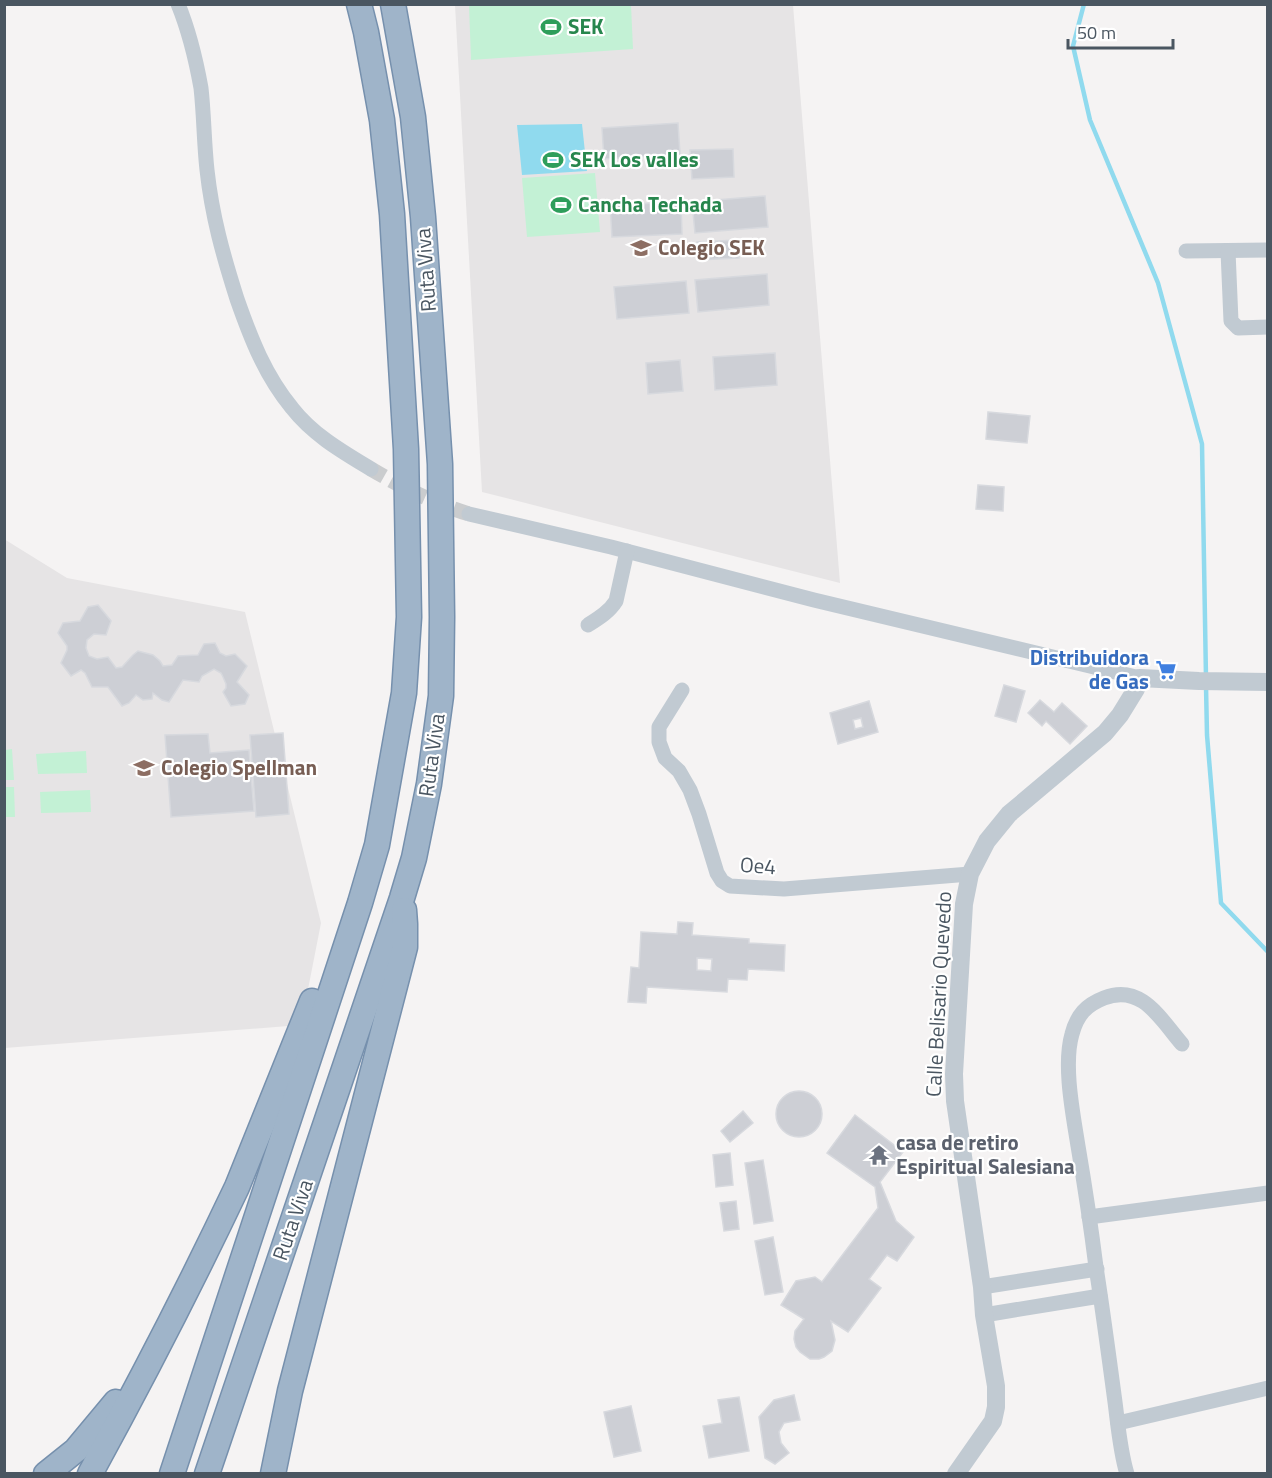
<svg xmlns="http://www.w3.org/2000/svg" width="1272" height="1478" font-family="'Titillium Web',sans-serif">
	<rect width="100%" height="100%" fill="#f5f3f3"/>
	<g fill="#e6e4e5">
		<polygon points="455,5 793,5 840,583 482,492"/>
		<polygon points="4,539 67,578 245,612 321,923 301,1025 5,1048"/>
	</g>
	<g fill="#c3f1d5">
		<polygon points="469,5 631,5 633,49 471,60"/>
		<polygon points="595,173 600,232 527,237 522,178"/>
		<polygon points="12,749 14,780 5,780 5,750"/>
		<polygon points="86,751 87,773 38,774 36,754"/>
		<polygon points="4,787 14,787 15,817 5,817"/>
		<polygon points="90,790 91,812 41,813 40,792"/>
	</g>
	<polygon fill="#90daee" points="582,124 587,171 522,175 517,125"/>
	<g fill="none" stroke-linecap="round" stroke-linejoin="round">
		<g stroke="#90daee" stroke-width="4.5">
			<polyline points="1084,4 1073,46 1090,120 1158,283 1202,444 1206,678"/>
			<polyline points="1206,686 1207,735 1221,903 1268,952"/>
		</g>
	</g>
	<g fill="#cdcfd5" stroke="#d7d9de" stroke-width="1.5" fill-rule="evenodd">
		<polygon points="678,123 680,154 604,159 602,128"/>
		<polygon points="733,149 734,177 692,179 690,150"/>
		<polygon points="765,196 768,227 695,233 692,202"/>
		<polygon points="681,202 682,234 612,237 610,205"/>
		<polygon points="738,240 739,258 697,260 697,242"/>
		<polygon points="767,274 769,305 698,312 695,280"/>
		<polygon points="686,281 689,313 617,319 614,287"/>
		<polygon points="775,353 777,385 715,390 713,357"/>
		<polygon points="680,360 683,391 648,394 646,363"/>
		<polygon points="988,412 1030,416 1027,443 986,439"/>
		<polygon points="978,485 1004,487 1003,511 976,509"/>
		<polygon points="98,605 111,621 106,635 94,634 87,640 86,648 89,656 97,659 108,657 116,668 122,667 133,655 138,651 153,655 160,661 163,666 172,665 178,656 198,655 204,644 215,643 220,653 226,656 235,654 247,666 237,682 249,695 245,704 231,706 223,692 226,688 226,684 223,677 221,673 214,669 202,676 199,682 183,680 169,702 162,700 153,693 152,699 143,700 136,695 129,703 122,706 108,687 92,687 85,673 81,670 71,676 61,663 67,650 67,646 58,633 63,623 80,621 88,607"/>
		<polygon points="1004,685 1025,691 1016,722 995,716"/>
		<polygon points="1040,700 1054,712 1062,703 1087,726 1070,744 1046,721 1042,726 1028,713"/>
		<path d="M 869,701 L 878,732 L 838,744 L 830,713 ZM 861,718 L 863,727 L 855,729 L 853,720 Z"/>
		<polygon points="283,733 289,814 256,817 250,735"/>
		<polygon points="208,734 210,753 249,750 254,811 171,817 165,735"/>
		<path d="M 678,922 L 693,923 L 692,935 L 749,939 L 749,943 L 785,945 L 784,971 L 748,969 L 747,980 L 728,979 L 727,992 L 647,987 L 646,1003 L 628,1002 L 631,967 L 639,968 L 641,932 L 677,934 ZM 697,958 L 712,959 L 711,971 L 697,970 Z"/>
		<circle cx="799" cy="1114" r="23"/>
		<polygon points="743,1111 753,1123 730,1142 721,1131"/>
		<polygon points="855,1115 903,1152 880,1182 896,1221 914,1237 897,1261 887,1255 869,1279 881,1288 848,1332 831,1321 835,1340 832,1351 824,1357 819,1359 810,1359 800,1352 796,1347 794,1339 795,1331 804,1319 781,1305 796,1281 815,1277 822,1282 878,1208 875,1187 827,1153"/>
		<polygon points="730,1153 733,1185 716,1187 713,1155"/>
		<polygon points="763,1160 773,1221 754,1224 745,1163"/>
		<polygon points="736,1201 739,1229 724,1231 720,1203"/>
		<polygon points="773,1237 783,1292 765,1295 755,1241"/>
		<polygon points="794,1395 800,1420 784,1423 779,1432 781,1443 789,1453 775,1464 765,1458 759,1417 774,1400"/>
		<polygon points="739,1397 749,1451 709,1458 703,1426 722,1423 718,1400"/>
		<polygon points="631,1406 641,1451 614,1457 604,1412"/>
	</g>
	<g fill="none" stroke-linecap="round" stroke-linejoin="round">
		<path stroke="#caccce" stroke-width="15" stroke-dasharray="15 8" stroke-linecap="butt" d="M 371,469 C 403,488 434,503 469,514"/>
		<g stroke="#7690ad" stroke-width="27">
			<g id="trunk">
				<polyline points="46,1474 76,1450 116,1402"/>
				<path d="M 90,1474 C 142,1379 191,1284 237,1187 L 312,1001"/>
				<polyline points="172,1474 360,903 377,845 404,693 409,617 406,449 392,214 382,120 366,32 359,4"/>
				<polyline points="207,1474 402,898 414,858 429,784 441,696 442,617 440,464 423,217 413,117 393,4"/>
				<polyline points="273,1474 290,1391 405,947 405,924 404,910"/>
			</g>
		</g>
		<g stroke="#c1cad2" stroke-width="15">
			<path d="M 178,4 C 189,31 196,60 201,88 C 204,115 204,143 207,170 C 212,216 223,255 237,299 C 251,339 265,375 292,408 C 313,435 343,452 371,469"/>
			<polyline points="1186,251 1268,250"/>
			<polyline points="1228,251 1231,321 1238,328 1268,327"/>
			<polyline points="469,514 611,547 814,600 1140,678"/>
			<path d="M 588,625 C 599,618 609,612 616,601 L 627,551"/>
			<polyline points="682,690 659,727 659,742 665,758 679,771 690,790 699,814 717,873 722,881 730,886 784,889 970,874"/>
			<polyline points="1089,1217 1268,1193"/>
			<polyline points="982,1287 1097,1269"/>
			<polyline points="984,1315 1100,1296"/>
			<polyline points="1118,1423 1268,1388"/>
			<path d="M 1127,1474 C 1120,1451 1118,1425 1115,1402 C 1109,1357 1103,1312 1096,1267 C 1091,1227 1085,1187 1078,1146 C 1073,1114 1063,1065 1072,1034 C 1077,1015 1086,1005 1104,998 C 1142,983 1161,1020 1182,1044"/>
		</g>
		<polyline stroke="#c1cad2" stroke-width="18" points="956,1474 993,1421 996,1407 996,1386 984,1315 982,1287 955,1101 954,1074 964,904 970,874 987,841 1009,814 1105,733 1120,715 1136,689 1140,678 1199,681 1268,682"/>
		<use href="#trunk" stroke="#9fb4c9" stroke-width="24"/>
	</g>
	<defs>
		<g id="stadium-bare" transform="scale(1.62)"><path d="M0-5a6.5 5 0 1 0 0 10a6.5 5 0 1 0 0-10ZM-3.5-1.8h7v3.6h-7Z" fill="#2e9e5b" stroke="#fff" stroke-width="2.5" paint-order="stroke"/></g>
		<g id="school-bare" transform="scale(1.62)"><path d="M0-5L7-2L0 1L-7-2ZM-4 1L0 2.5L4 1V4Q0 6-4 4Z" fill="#8d6e63" stroke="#fff" stroke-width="2.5" paint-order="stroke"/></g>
		<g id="supermarket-bare" transform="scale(1.62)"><path d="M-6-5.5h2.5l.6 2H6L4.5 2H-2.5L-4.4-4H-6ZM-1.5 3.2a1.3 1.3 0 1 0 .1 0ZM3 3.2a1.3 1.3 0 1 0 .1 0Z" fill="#3f7fe0" stroke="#fff" stroke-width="2.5" paint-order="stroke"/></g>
		<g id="temple-bare" transform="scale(1.62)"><path d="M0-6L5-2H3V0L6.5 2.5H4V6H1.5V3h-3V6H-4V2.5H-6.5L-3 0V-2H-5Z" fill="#6b7280" stroke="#fff" stroke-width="2.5" paint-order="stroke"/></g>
	</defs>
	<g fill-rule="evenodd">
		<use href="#stadium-bare" x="551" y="27"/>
		<use href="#stadium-bare" x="553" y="160"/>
		<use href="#stadium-bare" x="561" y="205"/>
		<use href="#school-bare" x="641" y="248"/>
		<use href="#supermarket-bare" x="1166" y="670"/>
		<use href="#school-bare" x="144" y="768"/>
		<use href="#temple-bare" x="879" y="1155"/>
	</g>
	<g text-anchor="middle" stroke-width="4.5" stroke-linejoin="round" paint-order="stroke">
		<g font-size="21" font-weight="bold" fill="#27864d" stroke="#fff" text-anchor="start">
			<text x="568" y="34">SEK</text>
			<text x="570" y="167">SEK Los valles</text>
			<text x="578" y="212">Cancha Techada</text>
		</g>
		<g font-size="21" font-weight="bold" fill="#785e54" stroke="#fff" text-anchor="start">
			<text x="658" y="255">Colegio SEK</text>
			<text x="161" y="775">Colegio Spellman</text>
		</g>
		<g font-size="21" fill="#4a5661" stroke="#fff">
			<text transform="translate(426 270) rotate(-94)" y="7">Ruta Viva</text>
			<text transform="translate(432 755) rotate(-82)" y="7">Ruta Viva</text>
			<text transform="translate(758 866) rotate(4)" y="7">Oe4</text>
			<text transform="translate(939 994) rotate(-87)" y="7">Calle Belisario Quevedo</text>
			<text transform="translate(293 1220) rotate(-71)" y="7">Ruta Viva</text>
		</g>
		<g font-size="21" font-weight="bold" fill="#366cbe" stroke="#fff" text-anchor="end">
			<text x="1149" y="665">Distribuidora<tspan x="1149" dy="24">de Gas</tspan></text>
		</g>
		<g font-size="21" font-weight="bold" fill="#5b616d" stroke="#fff" text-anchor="start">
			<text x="896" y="1150">casa de retiro<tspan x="896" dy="24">Espiritual Salesiana</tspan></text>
		</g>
	</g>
	<rect width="1272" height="1478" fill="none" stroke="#4a5661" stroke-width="12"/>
	<path d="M1068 39v9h105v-9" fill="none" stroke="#4a5661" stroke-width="3"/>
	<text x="1077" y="39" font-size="18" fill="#4a5661" stroke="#ffffff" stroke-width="4.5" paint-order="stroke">50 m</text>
</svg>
